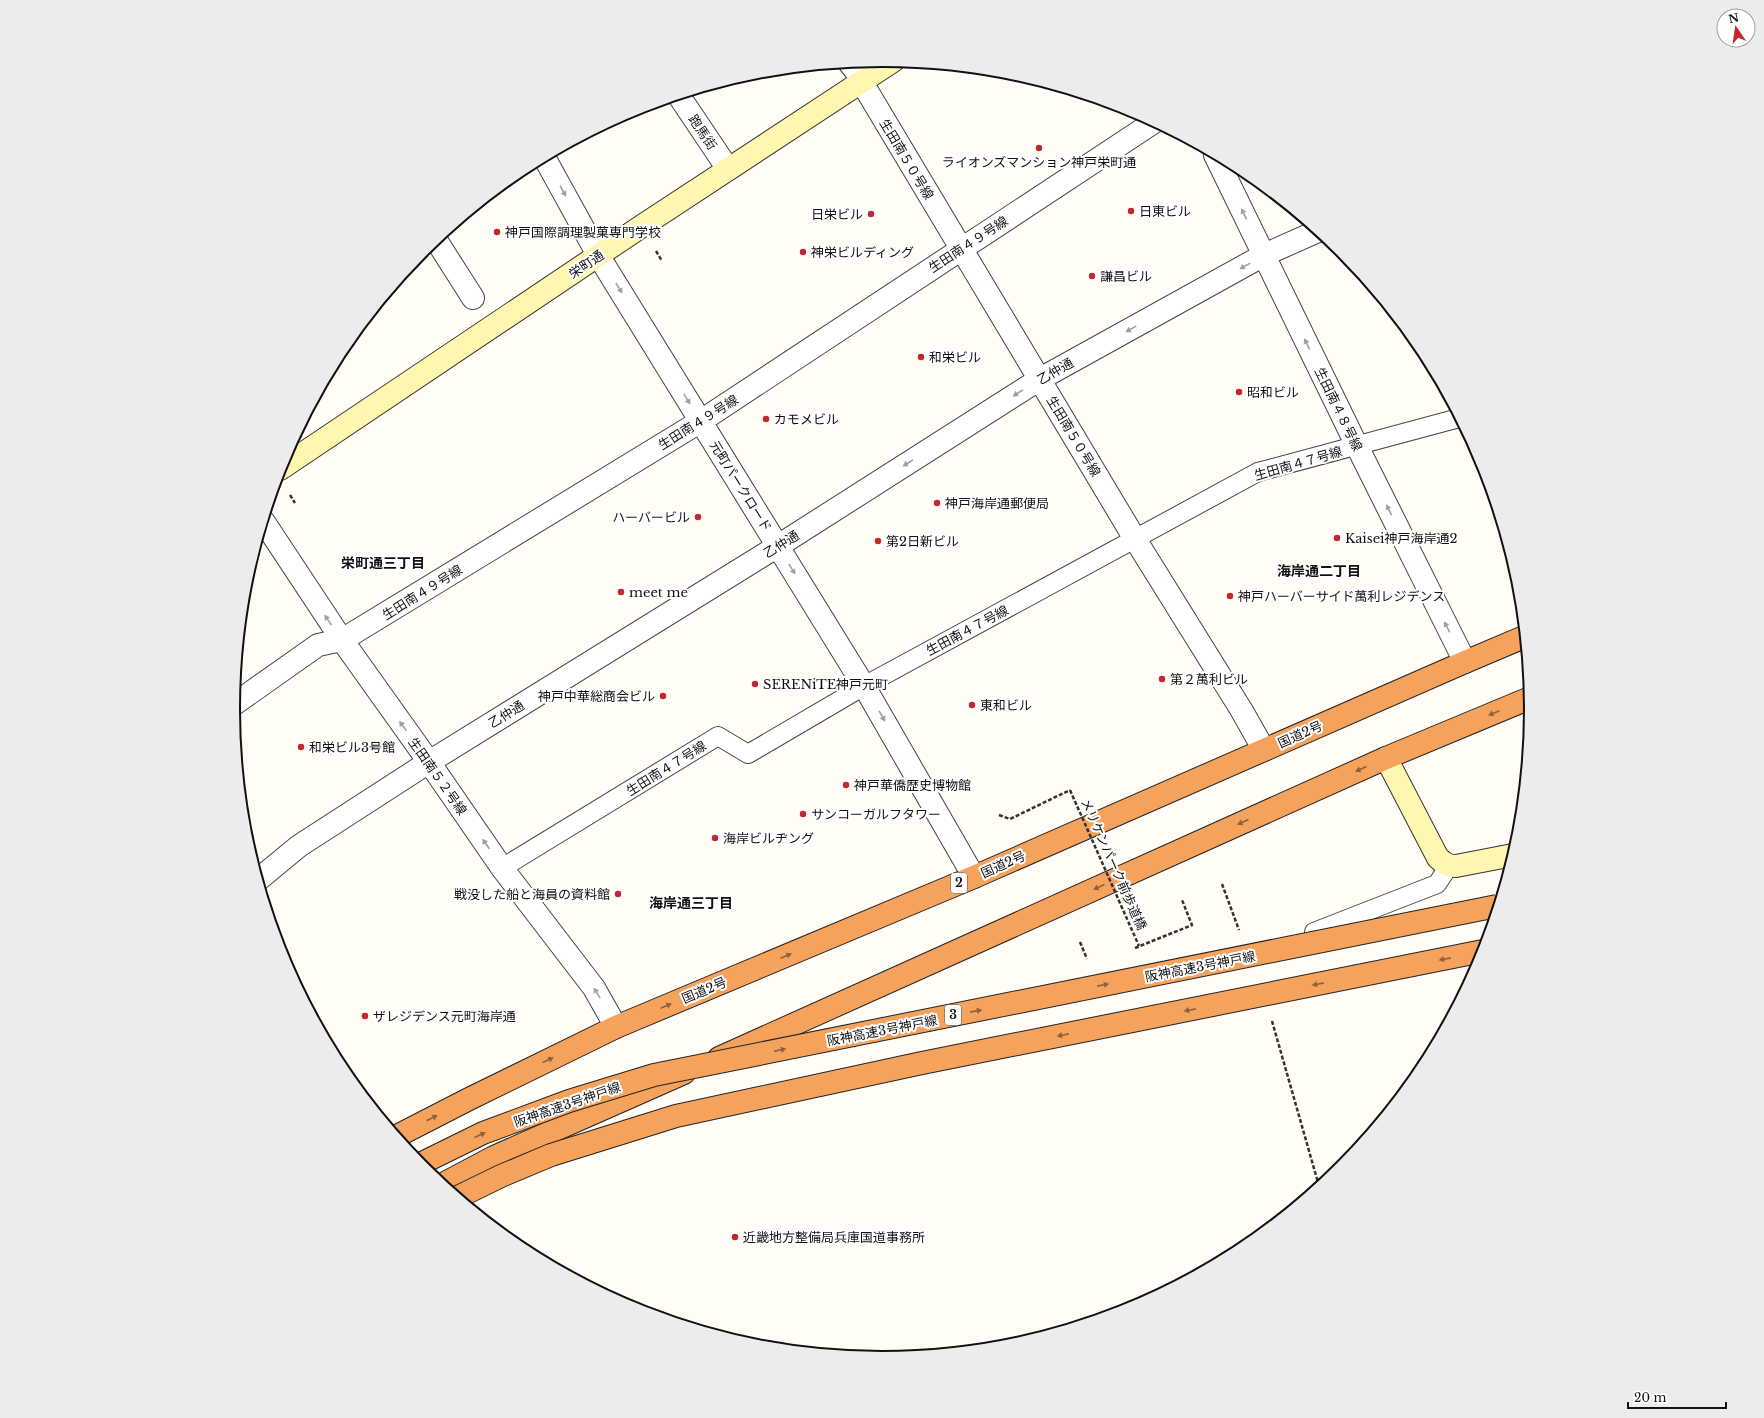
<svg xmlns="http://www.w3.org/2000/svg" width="1764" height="1418" font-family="'Libre Baskerville','Noto Sans JP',serif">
	<rect width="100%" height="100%" fill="#fffdf5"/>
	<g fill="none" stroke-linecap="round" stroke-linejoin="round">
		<g stroke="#444" stroke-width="20">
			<g id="lane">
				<polyline points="847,63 861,81"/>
				<polyline points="502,868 718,736 748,754 864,686 1258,472 1459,418"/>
				<polyline points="1314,932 1437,884 1449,866"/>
			</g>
		</g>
		<g stroke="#444" stroke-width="24">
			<g id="street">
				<polyline points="861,81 1135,539 1242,711 1264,750"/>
				<polyline points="679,96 728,169"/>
				<polyline points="1215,155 1357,446 1465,662"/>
				<polyline points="544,157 598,255 864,686 974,877"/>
				<polyline points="436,240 473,298"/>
				<polyline points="264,522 342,640 429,762 502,868 594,988 616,1027"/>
				<polyline points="233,705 318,645 342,640 701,421 1154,122"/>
				<polyline points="259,879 299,846 429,762 778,546 1040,379 1264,255 1318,231"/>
			</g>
		</g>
		<g stroke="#333" stroke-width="24">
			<g id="secondary">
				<polyline points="280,469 642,226 893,61"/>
				<path d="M 1386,758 L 1438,858 C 1444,863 1448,866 1456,866 L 1513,855"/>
			</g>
		</g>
		<g stroke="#222" stroke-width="24">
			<g id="highway">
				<polyline points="719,1058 1386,758 1530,698"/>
				<polyline points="397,1136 469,1099 616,1027 974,877 1465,662 1524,637"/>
				<polyline points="443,1184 494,1157 684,1073"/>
			</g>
		</g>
		<g stroke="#333" stroke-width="2.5" stroke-dasharray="4 2" stroke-linecap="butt">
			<polyline points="656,251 662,261"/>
			<polyline points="290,495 295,503"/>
			<polyline points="999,815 1010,819 1070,790"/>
			<polyline points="1222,884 1239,930"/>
			<polyline points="1080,942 1087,959"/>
			<polyline points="1135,948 1192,925 1182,900"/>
			<polyline points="1272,1021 1319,1186"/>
		</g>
		<use href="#lane" stroke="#fff" stroke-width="18"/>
		<use href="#street" stroke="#fff" stroke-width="22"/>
		<use href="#secondary" stroke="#fff6b0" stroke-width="22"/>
		<use href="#highway" stroke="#f5a25d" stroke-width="22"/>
		<g stroke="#222" stroke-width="24" stroke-linecap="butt">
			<g id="highway-bridge">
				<polyline points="420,1164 483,1133 569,1101 654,1075 1497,906"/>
				<polyline points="458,1197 501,1176 551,1155 676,1116 922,1063 1483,951"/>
			</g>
		</g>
		<polyline stroke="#333" stroke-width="2.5" stroke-dasharray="4 2" stroke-linecap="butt" points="1070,790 1139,946"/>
		<use href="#highway-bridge" stroke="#f5a25d" stroke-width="22"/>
	</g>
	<defs><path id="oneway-solid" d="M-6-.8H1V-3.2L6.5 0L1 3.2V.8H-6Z"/></defs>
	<g fill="#a0a0a0">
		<use href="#oneway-solid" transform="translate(563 191) rotate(61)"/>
		<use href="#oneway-solid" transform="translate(1244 214) rotate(-116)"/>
		<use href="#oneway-solid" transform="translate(1245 266) rotate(151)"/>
		<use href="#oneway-solid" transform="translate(619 288) rotate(58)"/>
		<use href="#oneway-solid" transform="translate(1131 329) rotate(151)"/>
		<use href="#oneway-solid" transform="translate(1307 344) rotate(-116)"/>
		<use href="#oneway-solid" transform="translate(1018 393) rotate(148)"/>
		<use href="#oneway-solid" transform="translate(687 399) rotate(58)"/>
		<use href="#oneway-solid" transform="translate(908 463) rotate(148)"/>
		<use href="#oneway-solid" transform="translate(1389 510) rotate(-117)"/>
		<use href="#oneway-solid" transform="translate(792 569) rotate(58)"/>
		<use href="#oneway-solid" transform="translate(328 620) rotate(-124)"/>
		<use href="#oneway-solid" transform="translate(1447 627) rotate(-117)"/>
		<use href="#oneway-solid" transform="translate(882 716) rotate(60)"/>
		<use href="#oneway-solid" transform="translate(403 726) rotate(-126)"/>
		<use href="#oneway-solid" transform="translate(486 844) rotate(-125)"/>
		<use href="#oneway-solid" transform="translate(597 993) rotate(-121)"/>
	</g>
	<g fill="#8e613b">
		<use href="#oneway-solid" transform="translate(1494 713) rotate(157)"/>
		<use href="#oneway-solid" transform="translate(1361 769) rotate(156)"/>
		<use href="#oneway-solid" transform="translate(1243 822) rotate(156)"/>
		<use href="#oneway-solid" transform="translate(1099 887) rotate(156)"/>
		<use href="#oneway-solid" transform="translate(786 956) rotate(-23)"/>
		<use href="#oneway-solid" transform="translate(1445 959) rotate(169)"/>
		<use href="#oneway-solid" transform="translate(1318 984) rotate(169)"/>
		<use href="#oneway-solid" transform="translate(1103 985) rotate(-11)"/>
		<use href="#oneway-solid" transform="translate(666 1006) rotate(-23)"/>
		<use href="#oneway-solid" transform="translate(1190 1010) rotate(169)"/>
		<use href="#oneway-solid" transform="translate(976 1011) rotate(-11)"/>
		<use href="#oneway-solid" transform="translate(1063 1035) rotate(169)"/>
		<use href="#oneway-solid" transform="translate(780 1050) rotate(-11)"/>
		<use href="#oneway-solid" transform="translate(548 1060) rotate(-26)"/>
		<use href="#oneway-solid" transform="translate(432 1118) rotate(-27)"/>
		<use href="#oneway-solid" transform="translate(480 1135) rotate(-24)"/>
	</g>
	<g fill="#c4262e" stroke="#fff" stroke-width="1.5">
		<circle cx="1039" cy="148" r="4"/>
		<circle cx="1131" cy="211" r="4"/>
		<circle cx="871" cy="214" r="4"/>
		<circle cx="497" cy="232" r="4"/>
		<circle cx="803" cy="252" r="4"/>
		<circle cx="1092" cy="276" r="4"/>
		<circle cx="921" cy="357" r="4"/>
		<circle cx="1239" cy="392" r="4"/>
		<circle cx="766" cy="419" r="4"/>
		<circle cx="937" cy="503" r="4"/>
		<circle cx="698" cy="517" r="4"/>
		<circle cx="1337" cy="538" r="4"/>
		<circle cx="878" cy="541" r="4"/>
		<circle cx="621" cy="592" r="4"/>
		<circle cx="1230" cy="596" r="4"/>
		<circle cx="1162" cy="679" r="4"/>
		<circle cx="755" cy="684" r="4"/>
		<circle cx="663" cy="696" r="4"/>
		<circle cx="972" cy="705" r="4"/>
		<circle cx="301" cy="747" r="4"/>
		<circle cx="846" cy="785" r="4"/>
		<circle cx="803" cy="814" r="4"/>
		<circle cx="715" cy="838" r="4"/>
		<circle cx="618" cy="894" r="4"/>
		<circle cx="365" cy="1016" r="4"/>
		<circle cx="735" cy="1237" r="4"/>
	</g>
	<g text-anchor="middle" stroke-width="4" stroke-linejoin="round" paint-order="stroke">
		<g fill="#fff" stroke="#585858" stroke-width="1">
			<rect x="951" y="873" width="16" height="20" rx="3"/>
			<rect x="945" y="1005" width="16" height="20" rx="3"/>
		</g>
		<g font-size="12" font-weight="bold" fill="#111">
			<text x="959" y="887">2</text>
			<text x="953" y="1019">3</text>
		</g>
		<g font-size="13" fill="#111" stroke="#fff">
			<text transform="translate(703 132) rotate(56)" y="5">跑馬街</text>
			<text transform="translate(907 159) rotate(59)" y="5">生田南５０号線</text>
			<text transform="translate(968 244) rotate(-33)" y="5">生田南４９号線</text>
			<text transform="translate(586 264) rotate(-34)" y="5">栄町通</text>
			<text transform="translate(1055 371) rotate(-30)" y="5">乙仲通</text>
			<text transform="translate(1339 409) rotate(64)" y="5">生田南４８号線</text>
			<text transform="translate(698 422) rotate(-32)" y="5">生田南４９号線</text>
			<text transform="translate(1074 436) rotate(59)" y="5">生田南５０号線</text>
			<text transform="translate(1298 463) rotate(-16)" y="5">生田南４７号線</text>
			<text transform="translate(741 486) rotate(58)" y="5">元町パークロード</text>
			<text transform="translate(781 544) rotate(-32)" y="5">乙仲通</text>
			<text transform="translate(422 592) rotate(-32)" y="5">生田南４９号線</text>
			<text transform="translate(967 630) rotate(-28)" y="5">生田南４７号線</text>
			<text transform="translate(506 714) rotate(-32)" y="5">乙仲通</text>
			<text transform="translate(1300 734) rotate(-24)" y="5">国道2号</text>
			<text transform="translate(666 768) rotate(-32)" y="5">生田南４７号線</text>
			<text transform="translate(438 776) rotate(55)" y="5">生田南５２号線</text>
			<text transform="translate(1003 864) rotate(-24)" y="5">国道2号</text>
			<text transform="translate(1114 864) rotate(66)" y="5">メリケンパーク前歩道橋</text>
			<text transform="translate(1200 966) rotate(-11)" y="5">阪神高速3号神戸線</text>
			<text transform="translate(704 990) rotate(-23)" y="5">国道2号</text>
			<text transform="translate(882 1030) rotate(-11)" y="5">阪神高速3号神戸線</text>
			<text transform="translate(567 1104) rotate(-19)" y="5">阪神高速3号神戸線</text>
		</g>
		<g font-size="13" fill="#111" stroke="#fff" text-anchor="start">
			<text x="1039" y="167" text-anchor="middle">ライオンズマンション神戸栄町通</text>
			<text x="1139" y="216">日東ビル</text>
			<text x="863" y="219" text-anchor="end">日栄ビル</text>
			<text x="505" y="237">神戸国際調理製菓専門学校</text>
			<text x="811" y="257">神栄ビルディング</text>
			<text x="1100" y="281">謙昌ビル</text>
			<text x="929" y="362">和栄ビル</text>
			<text x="1247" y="397">昭和ビル</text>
			<text x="774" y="424">カモメビル</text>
			<text x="945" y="508">神戸海岸通郵便局</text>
			<text x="690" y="522" text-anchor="end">ハーバービル</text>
			<text x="1345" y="543">Kaisei神戸海岸通2</text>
			<text x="886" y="546">第2日新ビル</text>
			<text x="629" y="597">meet me</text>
			<text x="1238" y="601">神戸ハーバーサイド萬利レジデンス</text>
			<text x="1170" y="684">第２萬利ビル</text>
			<text x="763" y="689">SERENiTE神戸元町</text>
			<text x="655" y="701" text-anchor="end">神戸中華総商会ビル</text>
			<text x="980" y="710">東和ビル</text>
			<text x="309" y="752">和栄ビル3号館</text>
			<text x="854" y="790">神戸華僑歴史博物館</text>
			<text x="811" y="819">サンコーガルフタワー</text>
			<text x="723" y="843">海岸ビルヂング</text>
			<text x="610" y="899" text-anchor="end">戦没した船と海員の資料館</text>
			<text x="373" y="1021">ザレジデンス元町海岸通</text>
			<text x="743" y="1242">近畿地方整備局兵庫国道事務所</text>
		</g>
		<g font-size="14" font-weight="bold" fill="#111" stroke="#fff">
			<text x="383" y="568">栄町通三丁目</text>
			<text x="1319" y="576">海岸通二丁目</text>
			<text x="691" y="908">海岸通三丁目</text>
		</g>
	</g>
	<path d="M0 0H1764V1418H0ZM240 709a642 642 0 1 1 1284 0a642 642 0 1 1-1284 0Z" fill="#ececec" fill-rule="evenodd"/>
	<path fill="none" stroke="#111" stroke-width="2" d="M240 709a642 642 0 1 1 1284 0a642 642 0 1 1-1284 0Z"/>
	<g transform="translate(1736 28) rotate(347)"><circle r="19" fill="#ffffff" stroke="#a0a0a0"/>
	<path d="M0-3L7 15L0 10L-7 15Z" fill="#c4262e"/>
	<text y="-6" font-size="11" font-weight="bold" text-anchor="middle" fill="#111111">N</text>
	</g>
	<path d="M1628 1402v6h98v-6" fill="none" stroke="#111111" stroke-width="2"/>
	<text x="1634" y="1402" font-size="12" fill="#111111" stroke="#ffffff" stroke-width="3" paint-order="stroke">20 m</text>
</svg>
